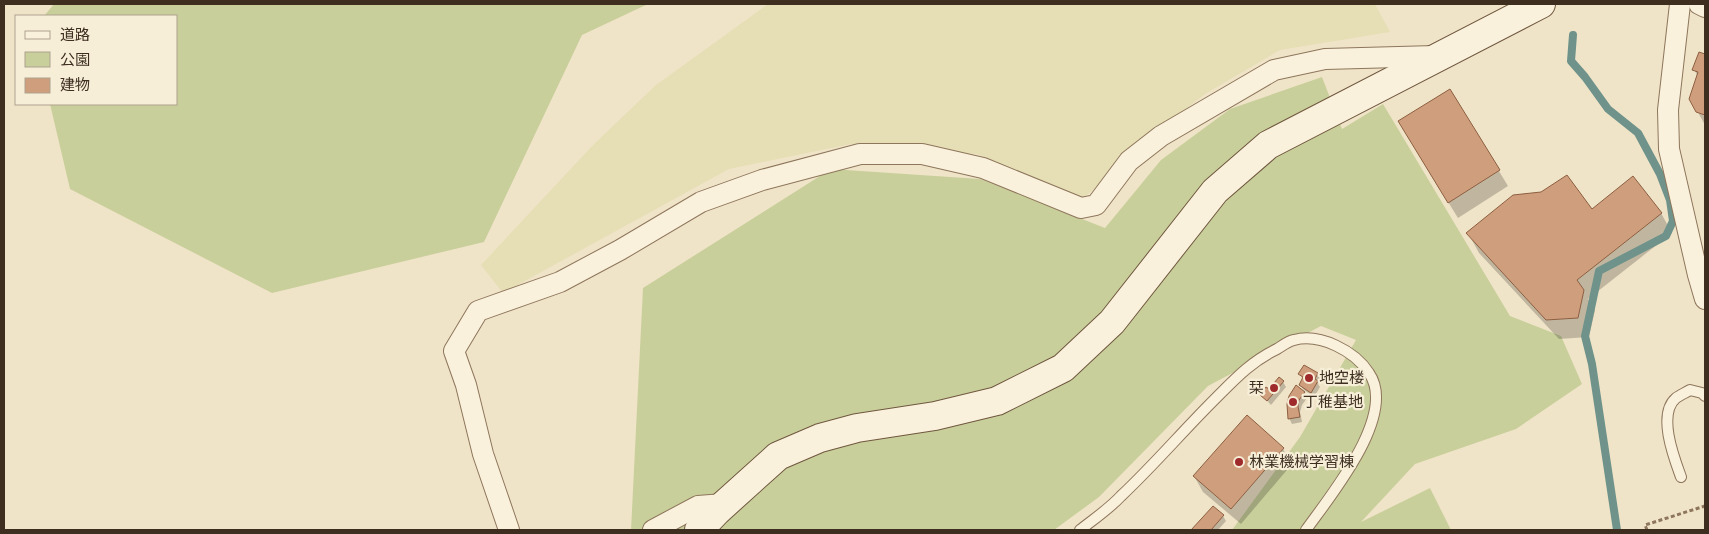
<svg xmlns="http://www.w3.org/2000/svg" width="1709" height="534" font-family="'PT Serif','Noto Sans JP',serif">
	<rect width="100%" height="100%" fill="#f0e4c8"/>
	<polygon fill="#e6deb5" points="768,4 1375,4 1390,32 1280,50 1205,94 1124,157 1100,184 1082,199 977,154 851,144 729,169 503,293 481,265 594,144 656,85"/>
	<g fill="#c9cf9b">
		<polygon points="54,4 648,4 582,35 484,242 272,293 70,189 50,104 176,104 176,16 44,16"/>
		<polygon points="1322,77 1342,129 1383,104 1510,316 1561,336 1582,384 1516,429 1415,464 1361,522 1430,488 1451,530 1232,530 1300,437 1356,340 1321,326 1208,386 1099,497 1054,530 631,530 643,288 831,169 980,179 1105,228 1161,160 1230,109"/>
	</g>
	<g fill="#0003">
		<polygon points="1699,53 1705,55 1705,125 1690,98 1698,77 1694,69"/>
		<polygon points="1450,90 1508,186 1458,218 1408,137"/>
		<polygon points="1592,210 1661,213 1672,233 1588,299 1595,310 1589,337 1559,339 1479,253 1468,233"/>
		<polygon points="1305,367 1318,374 1321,380 1318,384 1320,387 1314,397 1304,390 1300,385 1303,380 1300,374"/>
		<polygon points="1283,382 1286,387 1271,405 1262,395"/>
		<polygon points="1304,392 1307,398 1302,405 1300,412 1302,422 1292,424 1289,418 1288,404"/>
		<polygon points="1283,449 1292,464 1241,524 1203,492 1194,476"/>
		<polygon points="1213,508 1223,516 1226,521 1218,530 1193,530"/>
	</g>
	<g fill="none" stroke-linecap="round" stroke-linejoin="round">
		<polyline stroke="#6f938a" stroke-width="8" points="1573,35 1571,61 1585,77 1608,109 1638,133 1660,174 1670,200 1673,221 1666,236 1599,271 1585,336 1592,364 1617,530"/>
	</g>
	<g fill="#cf9f7d" stroke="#8d5f41">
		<polygon points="1699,52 1705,54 1705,115 1696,112 1689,99 1698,72 1692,70"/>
		<polygon points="1450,89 1500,170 1448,203 1398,121"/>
		<polygon points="1567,175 1592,209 1633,176 1662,213 1577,280 1584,290 1578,318 1546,320 1466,233 1513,195 1541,192"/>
		<polygon points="1304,365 1318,373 1315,379 1318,381 1311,393 1299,385 1303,377 1298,374"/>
		<polygon points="1279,377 1284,381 1267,401 1260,395 1266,387 1269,389"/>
		<polygon points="1296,385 1305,392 1299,400 1298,406 1300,417 1288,419 1287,404 1289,396"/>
		<polygon points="1247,415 1284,448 1231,509 1193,476"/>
		<polygon points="1213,506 1224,515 1211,530 1191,530"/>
	</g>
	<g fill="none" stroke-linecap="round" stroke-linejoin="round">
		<g stroke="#8d765c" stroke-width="12">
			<g id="lane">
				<path d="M 1681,477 C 1674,458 1657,414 1676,398 C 1680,395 1685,393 1690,390 L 1702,393 L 1705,396"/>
				<path d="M 1080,530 C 1094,519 1109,509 1121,496 C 1153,466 1182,432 1213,401 C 1234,380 1250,362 1277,349 C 1282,346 1288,341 1294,340 C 1320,333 1355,351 1369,373 C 1398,415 1330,496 1306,530"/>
			</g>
		</g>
		<g stroke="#8d765c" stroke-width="22">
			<g id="street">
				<polyline points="1680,4 1668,110 1669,149 1698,275 1705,299"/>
				<polyline points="1699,4 1705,7"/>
				<polyline points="509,530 483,454 466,385 454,351 478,311 560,282 620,250 701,202 762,180 860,154 922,154 983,168 1081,208 1096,205 1129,161 1161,136 1274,70 1325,59 1435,56"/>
				<polyline points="653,530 698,506 724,504"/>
			</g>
		</g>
		<g stroke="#6f573f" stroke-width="30">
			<polyline id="secondary" points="699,530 717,511 778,456 820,438 857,428 935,416 997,401 1063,368 1112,322 1215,191 1268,145 1541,4"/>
		</g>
		<polyline stroke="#8d765c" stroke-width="3" stroke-dasharray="4 2.5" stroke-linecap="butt" points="1647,530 1645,525 1705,506"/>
		<use href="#lane" stroke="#faf1dc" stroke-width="10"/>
		<use href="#street" stroke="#faf1dc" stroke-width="20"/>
		<use href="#secondary" stroke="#faf1dc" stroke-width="28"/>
	</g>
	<g fill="#9e2a2b" stroke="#f7eed8" stroke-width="2">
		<circle cx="1309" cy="378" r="5"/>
		<circle cx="1274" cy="388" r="5"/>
		<circle cx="1293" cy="402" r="5"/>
		<circle cx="1239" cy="462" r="5"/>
	</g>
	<g text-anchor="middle" stroke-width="4.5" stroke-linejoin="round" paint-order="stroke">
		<g font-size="15" fill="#3d2e20" stroke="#f7eed8" text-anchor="start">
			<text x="1319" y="383">地空楼</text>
			<text x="1264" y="393" text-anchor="end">栞</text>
			<text x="1303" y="407">丁稚基地</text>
			<text x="1249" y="467">林業機械学習棟</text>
		</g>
	</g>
	<rect width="1709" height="534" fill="none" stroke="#3d2e20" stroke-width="10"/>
	<rect x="15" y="15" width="162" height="90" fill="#f7eed8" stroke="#ada18e"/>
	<rect x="25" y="31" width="25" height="8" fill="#faf1dc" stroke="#ada18e"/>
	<text x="60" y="40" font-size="15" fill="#3d2e20">道路</text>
	<rect x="25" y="52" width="25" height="15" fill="#c9cf9b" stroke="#ada18e"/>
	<text x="60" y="65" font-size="15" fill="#3d2e20">公園</text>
	<rect x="25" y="78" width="25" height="15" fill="#cf9f7d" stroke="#ada18e"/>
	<text x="60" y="90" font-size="15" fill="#3d2e20">建物</text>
</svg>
